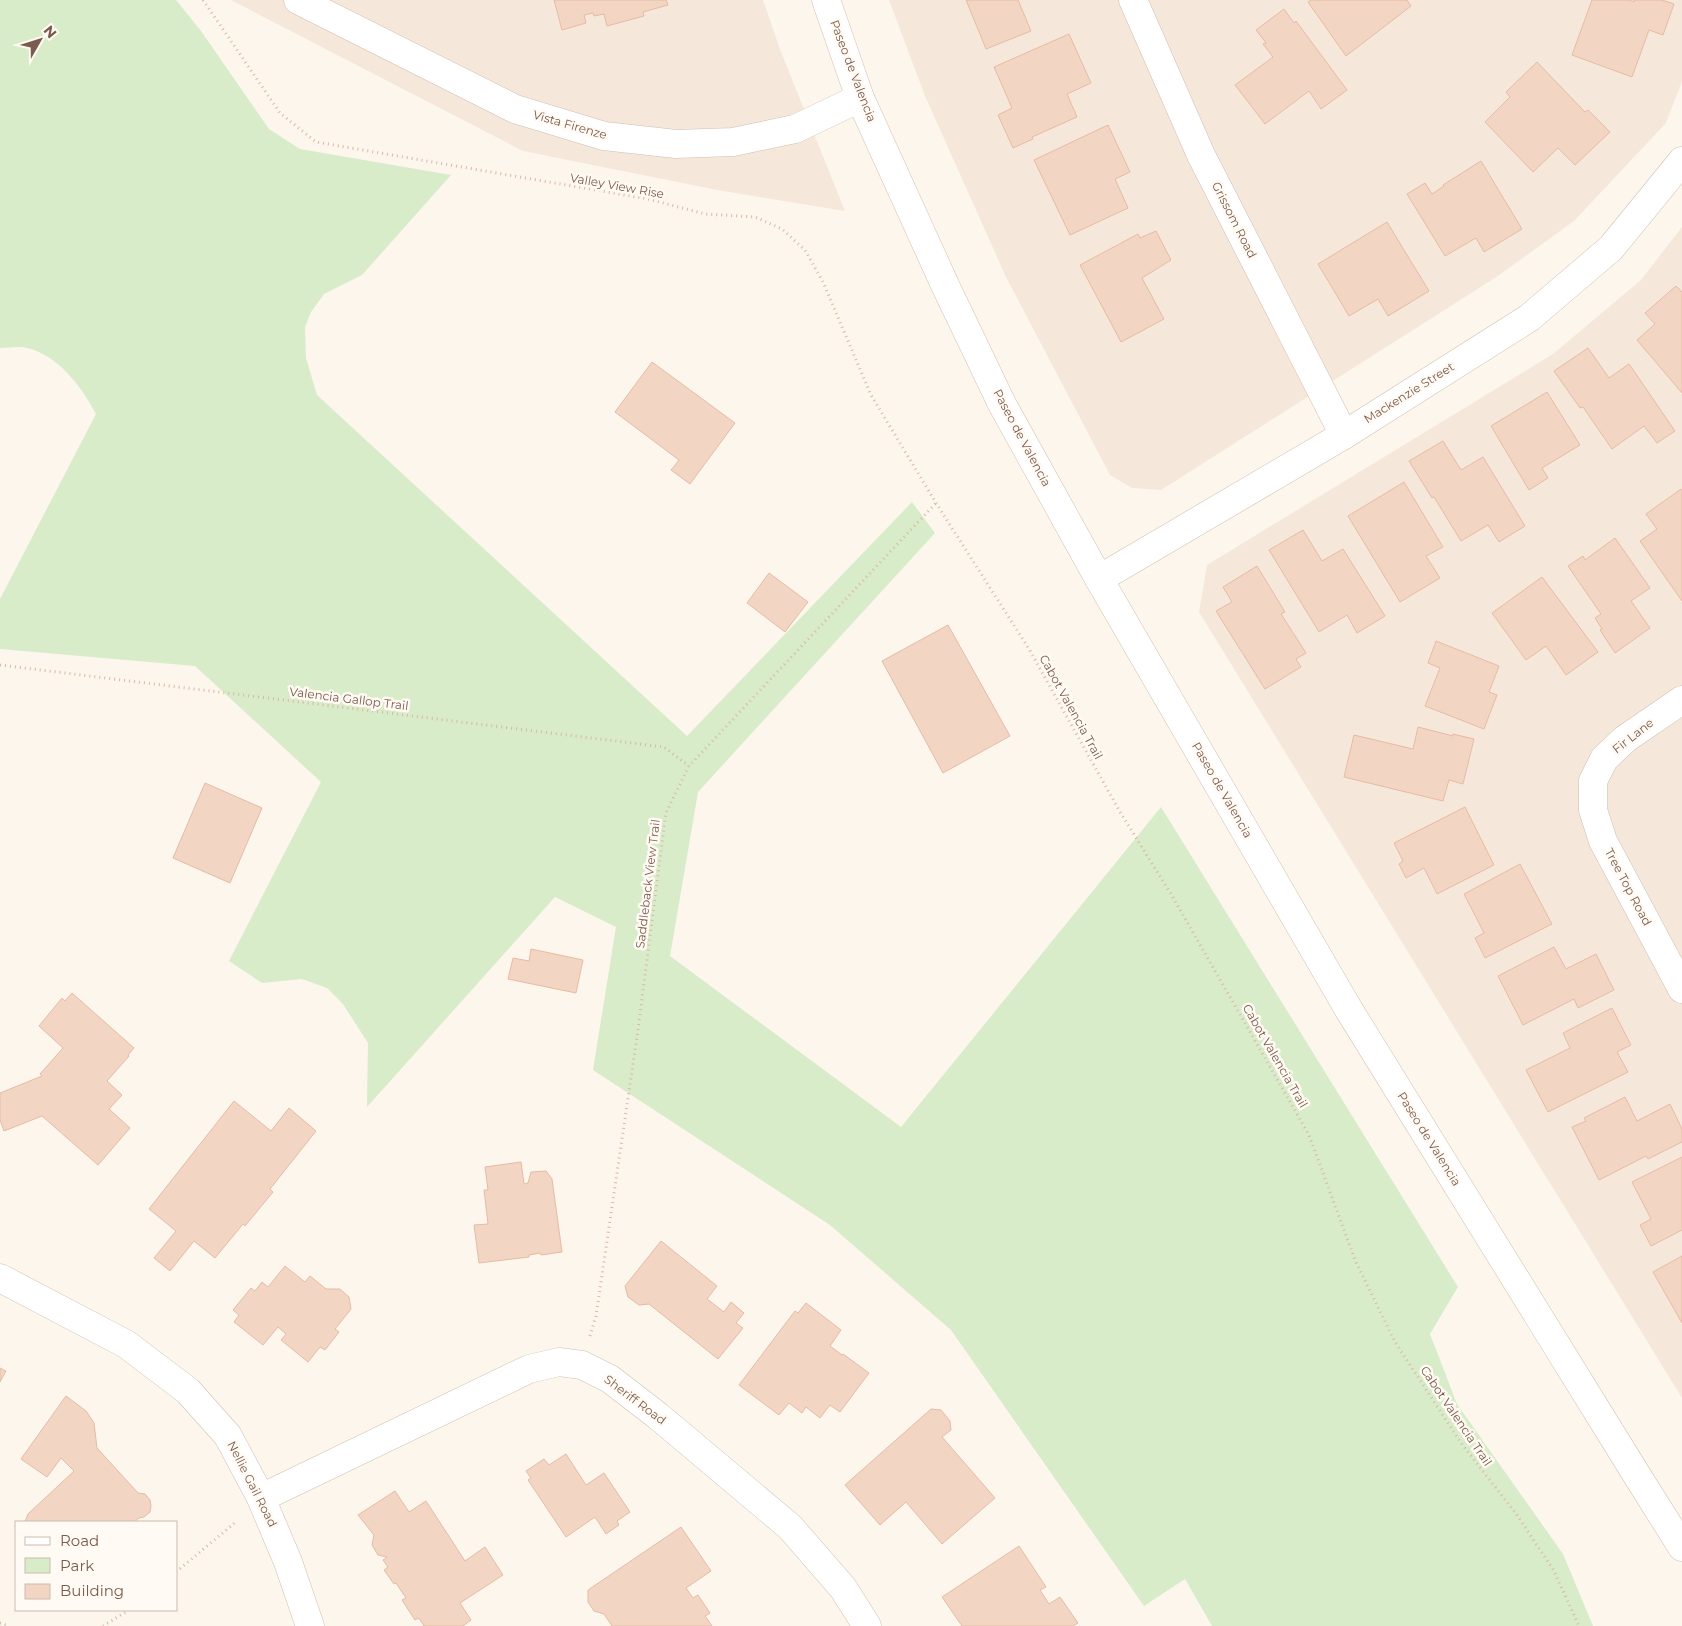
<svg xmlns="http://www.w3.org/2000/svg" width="1682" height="1626" font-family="Montserrat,sans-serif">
	<rect width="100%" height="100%" fill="#fdf6ec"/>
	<g fill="#f5e8da">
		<polygon points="231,0 763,0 781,52 845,211 717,190 523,151"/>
		<polygon points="889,0 1682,0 1682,81 1666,123 1574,221 1495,278 1161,490 1132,488 1110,475 1006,277 925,96"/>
		<polygon points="1682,227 1682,1398 1199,612 1207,565 1553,354 1641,280"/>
	</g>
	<path fill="#d8ecc9" d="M 0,0 L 176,0 L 201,31 L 269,129 L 300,149 L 451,175 L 362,275 L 324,294 L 311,312 L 305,327 L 306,358 L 317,395 L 687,736 L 912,502 L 935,533 L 698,792 L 670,956 L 901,1127 L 1161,807 L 1458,1287 L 1430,1334 L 1457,1404 L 1563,1554 L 1593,1626 L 1212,1626 L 1185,1579 L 1144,1606 L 951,1330 L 830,1225 L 593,1070 L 616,927 L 555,897 L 367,1107 L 368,1043 L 343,1004 L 327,988 L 302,979 L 262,983 L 229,961 L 321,782 L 195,666 L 0,649 L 0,599 L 96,414 C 82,387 58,355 27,348 C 19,346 8,348 0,348 Z"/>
	<g fill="#f3d5c3" stroke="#e6bba3">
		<polygon points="554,0 666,0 668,5 643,12 644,16 607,26 604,14 594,16 593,13 584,15 586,23 562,30"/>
		<polygon points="966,0 1018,0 1031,31 986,49"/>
		<polygon points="1311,0 1407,0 1411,6 1346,56 1308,2"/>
		<polygon points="1592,0 1630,0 1634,2 1634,0 1662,0 1674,4 1663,35 1649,30 1632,77 1572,55"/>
		<polygon points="1284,9 1294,23 1296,21 1347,90 1321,109 1309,91 1265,124 1235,85 1273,57 1263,44 1266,43 1256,30"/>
		<polygon points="1069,34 1091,83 1067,94 1077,117 1032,137 1033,139 1013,148 998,115 1012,108 994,67"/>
		<polygon points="1537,62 1585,112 1588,110 1610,132 1575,165 1558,148 1533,172 1485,122 1510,97 1506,92"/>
		<polygon points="1108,125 1130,172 1115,179 1128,208 1070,235 1034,160"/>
		<polygon points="1481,161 1522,229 1484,252 1476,238 1445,256 1407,194 1425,183 1432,194 1444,186 1443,185"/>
		<polygon points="1387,222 1429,291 1388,316 1378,299 1349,316 1318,264"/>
		<polygon points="1156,231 1171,260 1142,278 1164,319 1121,342 1080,265 1138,234 1140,238"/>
		<polygon points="1676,286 1682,292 1682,393 1637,340 1655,324 1645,313"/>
		<polygon points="1588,348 1609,378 1629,364 1675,431 1657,443 1644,426 1612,449 1583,407 1580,408 1554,371"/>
		<polygon points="652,362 735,423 690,484 671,470 679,460 615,412"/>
		<polygon points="1547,392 1580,445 1542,468 1548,478 1529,490 1491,426"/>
		<polygon points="1443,441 1461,470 1483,457 1525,526 1499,542 1488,525 1461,541 1434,497 1432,498 1409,461"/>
		<polygon points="1404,482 1443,547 1426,556 1440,578 1400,602 1348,516"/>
		<polygon points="1681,489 1682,491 1682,601 1640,541 1657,529 1646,514"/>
		<polygon points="1303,530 1322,561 1343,549 1385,616 1357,633 1347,615 1319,632 1269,550"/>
		<polygon points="1615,538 1650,588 1631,601 1650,628 1615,653 1600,630 1602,629 1595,618 1601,614 1568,566 1583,556 1585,560"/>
		<polygon points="1257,566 1285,612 1281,614 1306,653 1296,659 1301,667 1265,689 1216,611 1232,602 1223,587"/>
		<polygon points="769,573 808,602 785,632 747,603"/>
		<polygon points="1542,577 1598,652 1566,675 1546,646 1526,660 1492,613"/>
		<polygon points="948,625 1010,736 943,773 882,661"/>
		<polygon points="1436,641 1499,666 1489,692 1497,695 1484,729 1425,706 1440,668 1428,663"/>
		<polygon points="1418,727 1453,736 1453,734 1474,739 1463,784 1449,780 1443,801 1344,777 1354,735 1413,749"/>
		<polygon points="205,783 262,808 230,883 173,858"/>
		<polygon points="1465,807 1494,865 1437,894 1424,868 1406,878 1399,864 1403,861 1394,843"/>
		<polygon points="1520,864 1552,924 1485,958 1475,938 1484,933 1464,894"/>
		<polygon points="1554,947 1566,969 1596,954 1614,990 1578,1008 1574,999 1523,1025 1498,976"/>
		<polygon points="531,949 583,960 576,993 508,979 513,958 529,961"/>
		<polygon points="72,993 134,1048 128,1055 129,1056 107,1081 122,1095 109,1109 130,1128 98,1165 42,1116 4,1131 0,1120 0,1093 42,1076 40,1074 63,1048 39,1026 62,998 65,1001"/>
		<polygon points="1612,1008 1631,1045 1617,1052 1628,1072 1548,1112 1526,1070 1570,1048 1563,1033"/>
		<polygon points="1625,1097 1637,1121 1670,1104 1682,1129 1682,1142 1648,1159 1646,1156 1599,1180 1572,1127 1586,1121 1584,1118"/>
		<polygon points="234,1101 271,1131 289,1108 316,1131 270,1189 273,1192 245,1226 243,1224 215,1258 194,1241 170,1271 154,1258 176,1231 149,1209"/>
		<polygon points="1682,1157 1682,1230 1651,1246 1640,1225 1651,1219 1632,1182"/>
		<polygon points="521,1162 524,1184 528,1183 531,1172 546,1171 552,1179 562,1252 541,1255 540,1253 529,1255 529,1257 479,1263 474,1225 488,1224 484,1190 488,1190 485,1167"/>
		<polygon points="661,1241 717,1286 707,1299 724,1312 731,1302 744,1313 736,1323 743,1328 718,1359 649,1304 639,1305 628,1297 625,1286"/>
		<polygon points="1682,1256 1682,1323 1653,1272"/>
		<polygon points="285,1266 305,1282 310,1276 326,1289 340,1289 349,1297 351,1309 335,1329 339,1332 325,1350 320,1347 308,1362 281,1340 286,1334 278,1327 263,1345 234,1322 239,1315 233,1310 251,1288 255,1291 262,1282 268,1287"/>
		<polygon points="806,1303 841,1330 830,1346 842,1355 843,1354 869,1373 840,1412 830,1405 820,1418 806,1407 802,1413 789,1403 779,1415 739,1385 795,1311 798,1313"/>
		<polygon points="0,1368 6,1371 0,1382"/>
		<polygon points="66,1396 86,1411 94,1423 97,1448 138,1493 145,1494 150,1500 151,1506 150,1512 144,1517 139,1518 134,1522 25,1522 28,1514 74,1471 61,1458 47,1477 21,1459"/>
		<polygon points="931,1409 941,1410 950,1421 951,1430 942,1437 995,1498 942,1544 906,1502 880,1525 845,1485"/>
		<polygon points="566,1454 586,1485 604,1473 630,1512 617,1521 619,1525 606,1534 595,1517 566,1537 528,1480 531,1478 526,1471 544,1459 549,1465"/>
		<polygon points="395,1491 409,1512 426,1501 465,1561 485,1547 503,1575 460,1603 471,1620 463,1626 424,1626 419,1618 415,1620 402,1600 406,1598 396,1583 394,1584 384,1570 388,1567 383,1560 387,1557 378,1555 372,1545 374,1535 358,1515"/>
		<polygon points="681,1527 711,1571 686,1588 693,1598 698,1595 710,1613 705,1616 712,1626 612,1626 604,1614 594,1611 588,1602 588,1590"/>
		<polygon points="1019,1546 1046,1587 1040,1590 1049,1604 1060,1597 1078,1623 1073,1626 962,1626 942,1597"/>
	</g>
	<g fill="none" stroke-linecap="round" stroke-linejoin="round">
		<g stroke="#d1beb0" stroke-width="29">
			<g id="minor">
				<polyline points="298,0 515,109 604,136 676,144 733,142 795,129 860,98"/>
				<polyline points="1133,0 1201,155 1344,435"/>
				<polyline points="1099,579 1344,435 1529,318 1611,248 1682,161"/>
				<polyline points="1682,700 1625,739 1604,759 1593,781 1593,810 1603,841 1682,989"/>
				<polyline points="261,1498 529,1369 559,1362 582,1365 610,1379 658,1416 790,1527 843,1588 867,1626"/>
			</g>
		</g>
		<g stroke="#d1beb0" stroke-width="29">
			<polyline id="tertiary" points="0,1278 126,1344 188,1391 228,1436 261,1498 288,1562 310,1626"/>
		</g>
		<g stroke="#d6c0b0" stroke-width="29">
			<polyline id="secondary" points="826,0 860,98 945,285 1002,404 1099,579 1349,1010 1638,1477 1682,1547"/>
		</g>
		<g stroke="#d9b8a5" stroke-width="3" stroke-dasharray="1 4" stroke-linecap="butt">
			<polyline points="203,0 280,113 316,142 648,199 705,214 755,217 782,229 805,250 823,282 871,395 936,503 1029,649 1120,812 1171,894 1309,1135 1355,1260 1395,1342 1461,1443 1517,1515 1554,1571 1579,1626"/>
			<polyline points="0,665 664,747 689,766"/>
			<polyline points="590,1336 596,1316 637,1037 666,813 689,766 936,503"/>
			<polyline points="176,1572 237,1521"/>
			<polyline points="0,1623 9,1626"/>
			<polyline points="103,1626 129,1610"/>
		</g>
		<use href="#minor" stroke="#fff" stroke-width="28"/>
		<use href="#tertiary" stroke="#fff" stroke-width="28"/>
		<use href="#secondary" stroke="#fff" stroke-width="28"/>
	</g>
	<g text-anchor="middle" stroke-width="5" stroke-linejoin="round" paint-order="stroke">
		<g font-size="12" fill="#7a5c4d" stroke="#fffaf3">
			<text transform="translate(853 71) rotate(69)" y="4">Paseo de Valencia</text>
			<text transform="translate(570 125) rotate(16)" y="4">Vista Firenze</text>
			<text transform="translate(617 186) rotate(10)" y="4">Valley View Rise</text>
			<text transform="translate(1234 220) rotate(63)" y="4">Grissom Road</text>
			<text transform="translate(1409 393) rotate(-32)" y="4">Mackenzie Street</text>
			<text transform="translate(1022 438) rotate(62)" y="4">Paseo de Valencia</text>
			<text transform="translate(349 699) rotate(7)" y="4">Valencia Gallop Trail</text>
			<text transform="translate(1071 707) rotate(61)" y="4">Cabot Valencia Trail</text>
			<text transform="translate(1633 736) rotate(-38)" y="4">Fir Lane</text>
			<text transform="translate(1222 790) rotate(60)" y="4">Paseo de Valencia</text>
			<text transform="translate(648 884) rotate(-83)" y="4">Saddleback View Trail</text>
			<text transform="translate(1628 887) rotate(62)" y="4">Tree Top Road</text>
			<text transform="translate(1275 1056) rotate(60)" y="4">Cabot Valencia Trail</text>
			<text transform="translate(1429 1139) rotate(58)" y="4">Paseo de Valencia</text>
			<text transform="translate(635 1400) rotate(37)" y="4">Sheriff Road</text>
			<text transform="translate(1456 1416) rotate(56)" y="4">Cabot Valencia Trail</text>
			<text transform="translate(252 1484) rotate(63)" y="4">Nellie Gail Road</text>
		</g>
	</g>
	<rect x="15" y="1521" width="162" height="90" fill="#fffaf3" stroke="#cabbb1"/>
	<rect x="25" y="1537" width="25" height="8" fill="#ffffff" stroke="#cabbb1"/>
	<text x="60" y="1546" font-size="15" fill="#7a5c4d">Road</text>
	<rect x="25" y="1558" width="25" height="15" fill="#d8ecc9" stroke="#cabbb1"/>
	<text x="60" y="1571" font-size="15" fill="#7a5c4d">Park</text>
	<rect x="25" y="1584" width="25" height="15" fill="#f3d5c3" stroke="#cabbb1"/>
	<text x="60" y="1596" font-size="15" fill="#7a5c4d">Building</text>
	<g transform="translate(40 40) rotate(51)" stroke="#fffaf3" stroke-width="4" paint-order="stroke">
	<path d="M0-4L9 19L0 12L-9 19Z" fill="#7a5c4d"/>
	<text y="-8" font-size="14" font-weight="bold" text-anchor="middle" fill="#7a5c4d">N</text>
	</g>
</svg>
